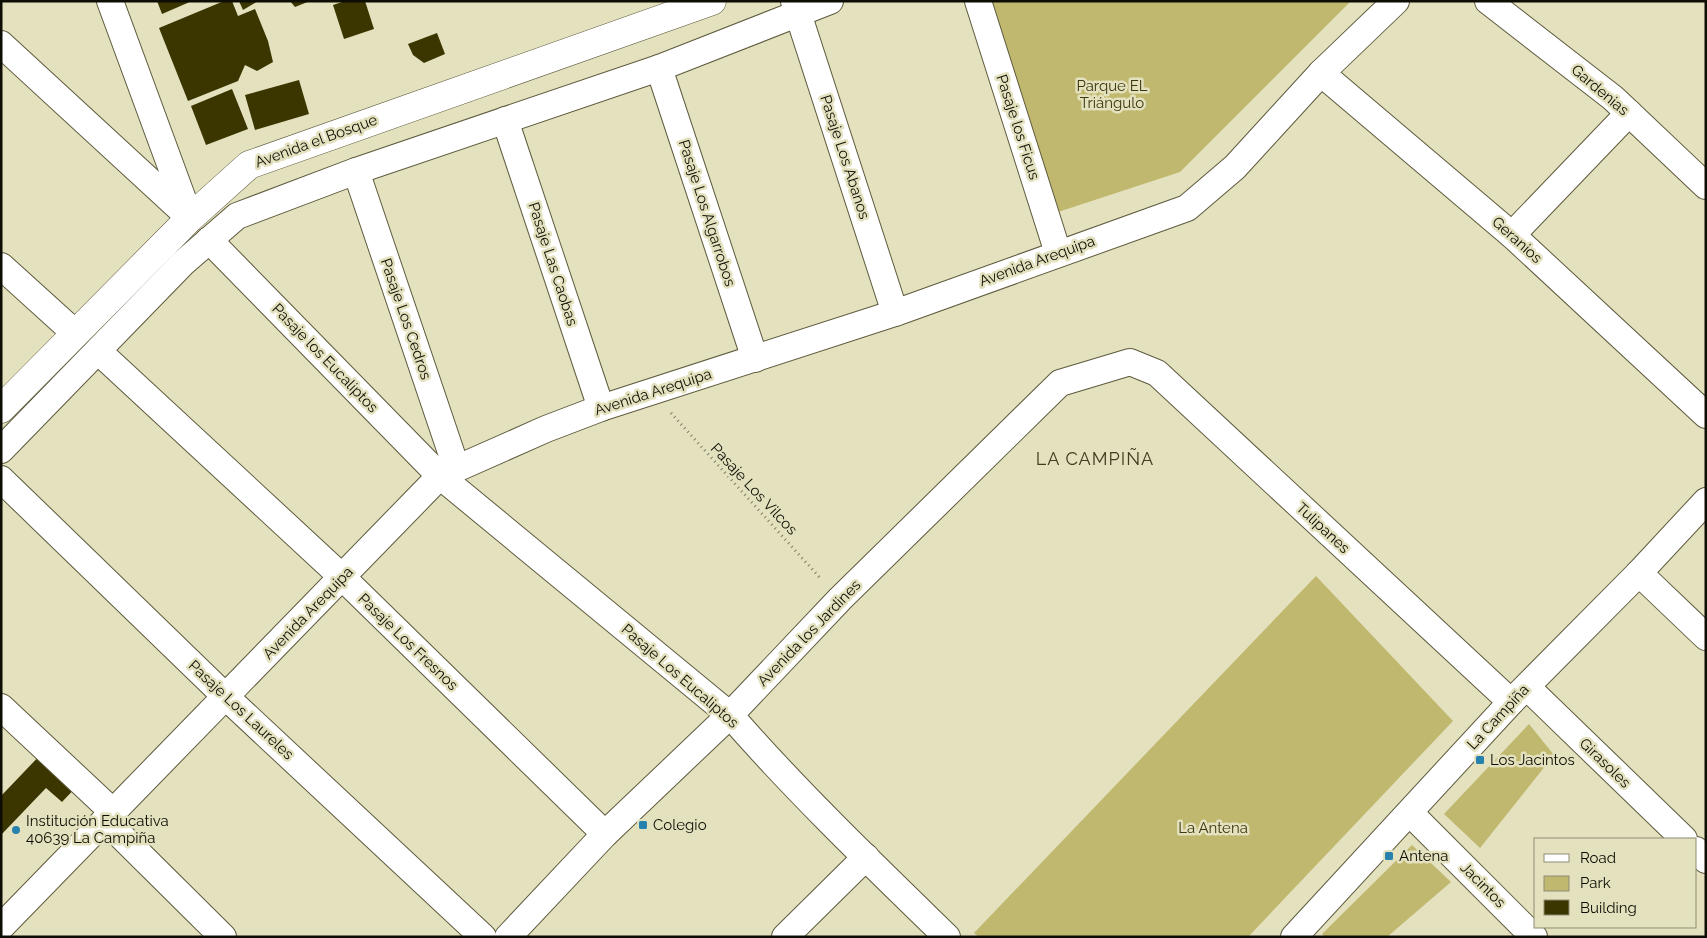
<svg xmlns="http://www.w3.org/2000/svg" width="1707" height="938" font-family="Raleway,sans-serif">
	<rect width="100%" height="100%" fill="#e4e1bf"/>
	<g fill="#c0b86e">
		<polygon points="977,1 1351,1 1180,172 1055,213"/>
		<polygon points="1316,576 1453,721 1248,937 979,937 974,933"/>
		<polygon points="1529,724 1554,755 1480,848 1444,814"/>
		<polygon points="1412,845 1451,882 1387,937 1325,937 1322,934"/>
	</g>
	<g fill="#3b3500">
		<polygon points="157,1 192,1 162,14"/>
		<polygon points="224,1 232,1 238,16 255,9 268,41 273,62 257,71 245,65 238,81 188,101 159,28"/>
		<polygon points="239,1 258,1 243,10"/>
		<polygon points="290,1 310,1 295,7"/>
		<polygon points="345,1 365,1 374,29 344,39 333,5"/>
		<polygon points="437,33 445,54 424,63 413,55 408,44"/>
		<polygon points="299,80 309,114 255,130 245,95"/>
		<polygon points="232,89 248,129 206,145 191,106"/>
		<polygon points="45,750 80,783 62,802 46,788 1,835 1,796"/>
	</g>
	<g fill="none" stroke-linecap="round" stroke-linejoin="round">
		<g stroke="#5e5a3d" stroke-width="28">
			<g id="street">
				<polyline points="110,1 188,213"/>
				<polyline points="794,1 895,313"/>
				<polyline points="978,1 1058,253"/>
				<polyline points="1488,1 1613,98 1706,186"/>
				<polyline points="1,44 190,218"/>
				<polyline points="659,68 755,359"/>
				<polyline points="1321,73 1512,235 1706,415"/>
				<polyline points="505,120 601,408"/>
				<polyline points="356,171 456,467"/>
				<polyline points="1512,235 1629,113"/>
				<path d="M 209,240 L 440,476 L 730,715 C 798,793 873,865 947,937"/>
				<polyline points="1,266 75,333"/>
				<polyline points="98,351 342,577 605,834"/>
				<polyline points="1,450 183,263 237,216 356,171 659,68 830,1"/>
				<polyline points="1,479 226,697 483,937"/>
				<polyline points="1639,573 1706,637"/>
				<polyline points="1527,687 1684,839"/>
				<polyline points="1,707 113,812"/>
				<polyline points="1410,813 1534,937"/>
				<polyline points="105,820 223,937"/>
				<polyline points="1696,850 1706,860"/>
				<polyline points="1,927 440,476 546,429 601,408 895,313 1187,208 1235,167 1321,73 1396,1"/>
				<polyline points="508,937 605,834 730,715 840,599 1060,383 1130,362 1157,373 1511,702"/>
				<polyline points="785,937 866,857"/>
				<polyline points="1294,937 1511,702 1639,573 1706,501"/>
			</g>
		</g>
		<g stroke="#5e5a3d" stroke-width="29">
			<polyline id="secondary" points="1,409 190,218 249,165 712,1"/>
		</g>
		<polyline stroke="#7f7d66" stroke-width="3" stroke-dasharray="1 4" stroke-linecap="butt" points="671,413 821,579"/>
		<use href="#street" stroke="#fff" stroke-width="26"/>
		<use href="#secondary" stroke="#fff" stroke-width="28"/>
	</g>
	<g fill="#2781af" stroke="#e4e1bf" stroke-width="2">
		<rect x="1475" y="755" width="10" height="10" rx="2.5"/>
		<rect x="638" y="820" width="10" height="10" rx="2.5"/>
		<circle cx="16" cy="830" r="5"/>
		<rect x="1384" y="851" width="10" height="10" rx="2.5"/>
	</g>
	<g text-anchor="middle" stroke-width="5" stroke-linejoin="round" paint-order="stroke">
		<g font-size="15" fill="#3c380f" stroke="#e4e1bf">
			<text x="1112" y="91">Parque EL<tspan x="1112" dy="17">Triángulo</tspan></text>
			<text x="1213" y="833">La Antena</text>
		</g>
		<g font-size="15" fill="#0e0d03" stroke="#e4e1bf">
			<text transform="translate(1600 90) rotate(40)" y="5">Gardenias</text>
			<text transform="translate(1018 127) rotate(72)" y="5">Pasaje los Ficus</text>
			<text transform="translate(316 141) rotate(-20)" y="5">Avenida el Bosque</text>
			<text transform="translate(845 157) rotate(72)" y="5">Pasaje Los Abanos</text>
			<text transform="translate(707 213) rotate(72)" y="5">Pasaje Los Algarrobos</text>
			<text transform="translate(1517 240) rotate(42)" y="5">Geranios</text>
			<text transform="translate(1037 261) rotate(-20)" y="5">Avenida Arequipa</text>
			<text transform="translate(553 264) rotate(72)" y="5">Pasaje Las Caobas</text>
			<text transform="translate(406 319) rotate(71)" y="5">Pasaje Los Cedros</text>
			<text transform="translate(325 358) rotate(46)" y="5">Pasaje los Eucaliptos</text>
			<text transform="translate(653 392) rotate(-18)" y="5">Avenida Arequipa</text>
			<text transform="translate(754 489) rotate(47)" y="5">Pasaje Los Vilcos</text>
			<text transform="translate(1323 528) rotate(43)" y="5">Tulipanes</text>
			<text transform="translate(308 613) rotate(-46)" y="5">Avenida Arequipa</text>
			<text transform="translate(809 633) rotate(-46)" y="5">Avenida los Jardines</text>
			<text transform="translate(408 642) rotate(44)" y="5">Pasaje Los Fresnos</text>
			<text transform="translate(680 676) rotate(41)" y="5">Pasaje Los Eucaliptos</text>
			<text transform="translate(241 710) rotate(43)" y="5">Pasaje Los Laureles</text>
			<text transform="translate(1498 717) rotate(-47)" y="5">La Campiña</text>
			<text transform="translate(1605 763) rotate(44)" y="5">Girasoles</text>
			<text transform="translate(1483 885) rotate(45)" y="5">Jacintos</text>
		</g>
		<g font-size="15" fill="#0e0d03" stroke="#e4e1bf" text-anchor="start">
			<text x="1490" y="765">Los Jacintos</text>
			<text x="26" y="826">Institución Educativa<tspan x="26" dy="17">40639 La Campiña</tspan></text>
			<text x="653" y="830">Colegio</text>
			<text x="1399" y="861">Antena</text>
		</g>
		<g font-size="18" letter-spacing="1" fill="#403d20" stroke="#e4e1bf">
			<text x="1095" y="465">LA CAMPIÑA</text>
		</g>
	</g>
	<rect width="1707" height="938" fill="none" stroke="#0e0d03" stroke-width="5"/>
	<rect x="1534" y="838" width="162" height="90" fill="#e4e1bf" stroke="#8e8c74"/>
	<rect x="1544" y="854" width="25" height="8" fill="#ffffff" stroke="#8e8c74"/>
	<text x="1580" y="863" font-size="15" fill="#0e0d03">Road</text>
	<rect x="1544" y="876" width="25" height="15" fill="#c0b86e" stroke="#8e8c74"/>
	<text x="1580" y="888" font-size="15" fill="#0e0d03">Park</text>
	<rect x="1544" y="900" width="25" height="15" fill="#3b3500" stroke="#8e8c74"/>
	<text x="1580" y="913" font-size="15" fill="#0e0d03">Building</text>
</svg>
